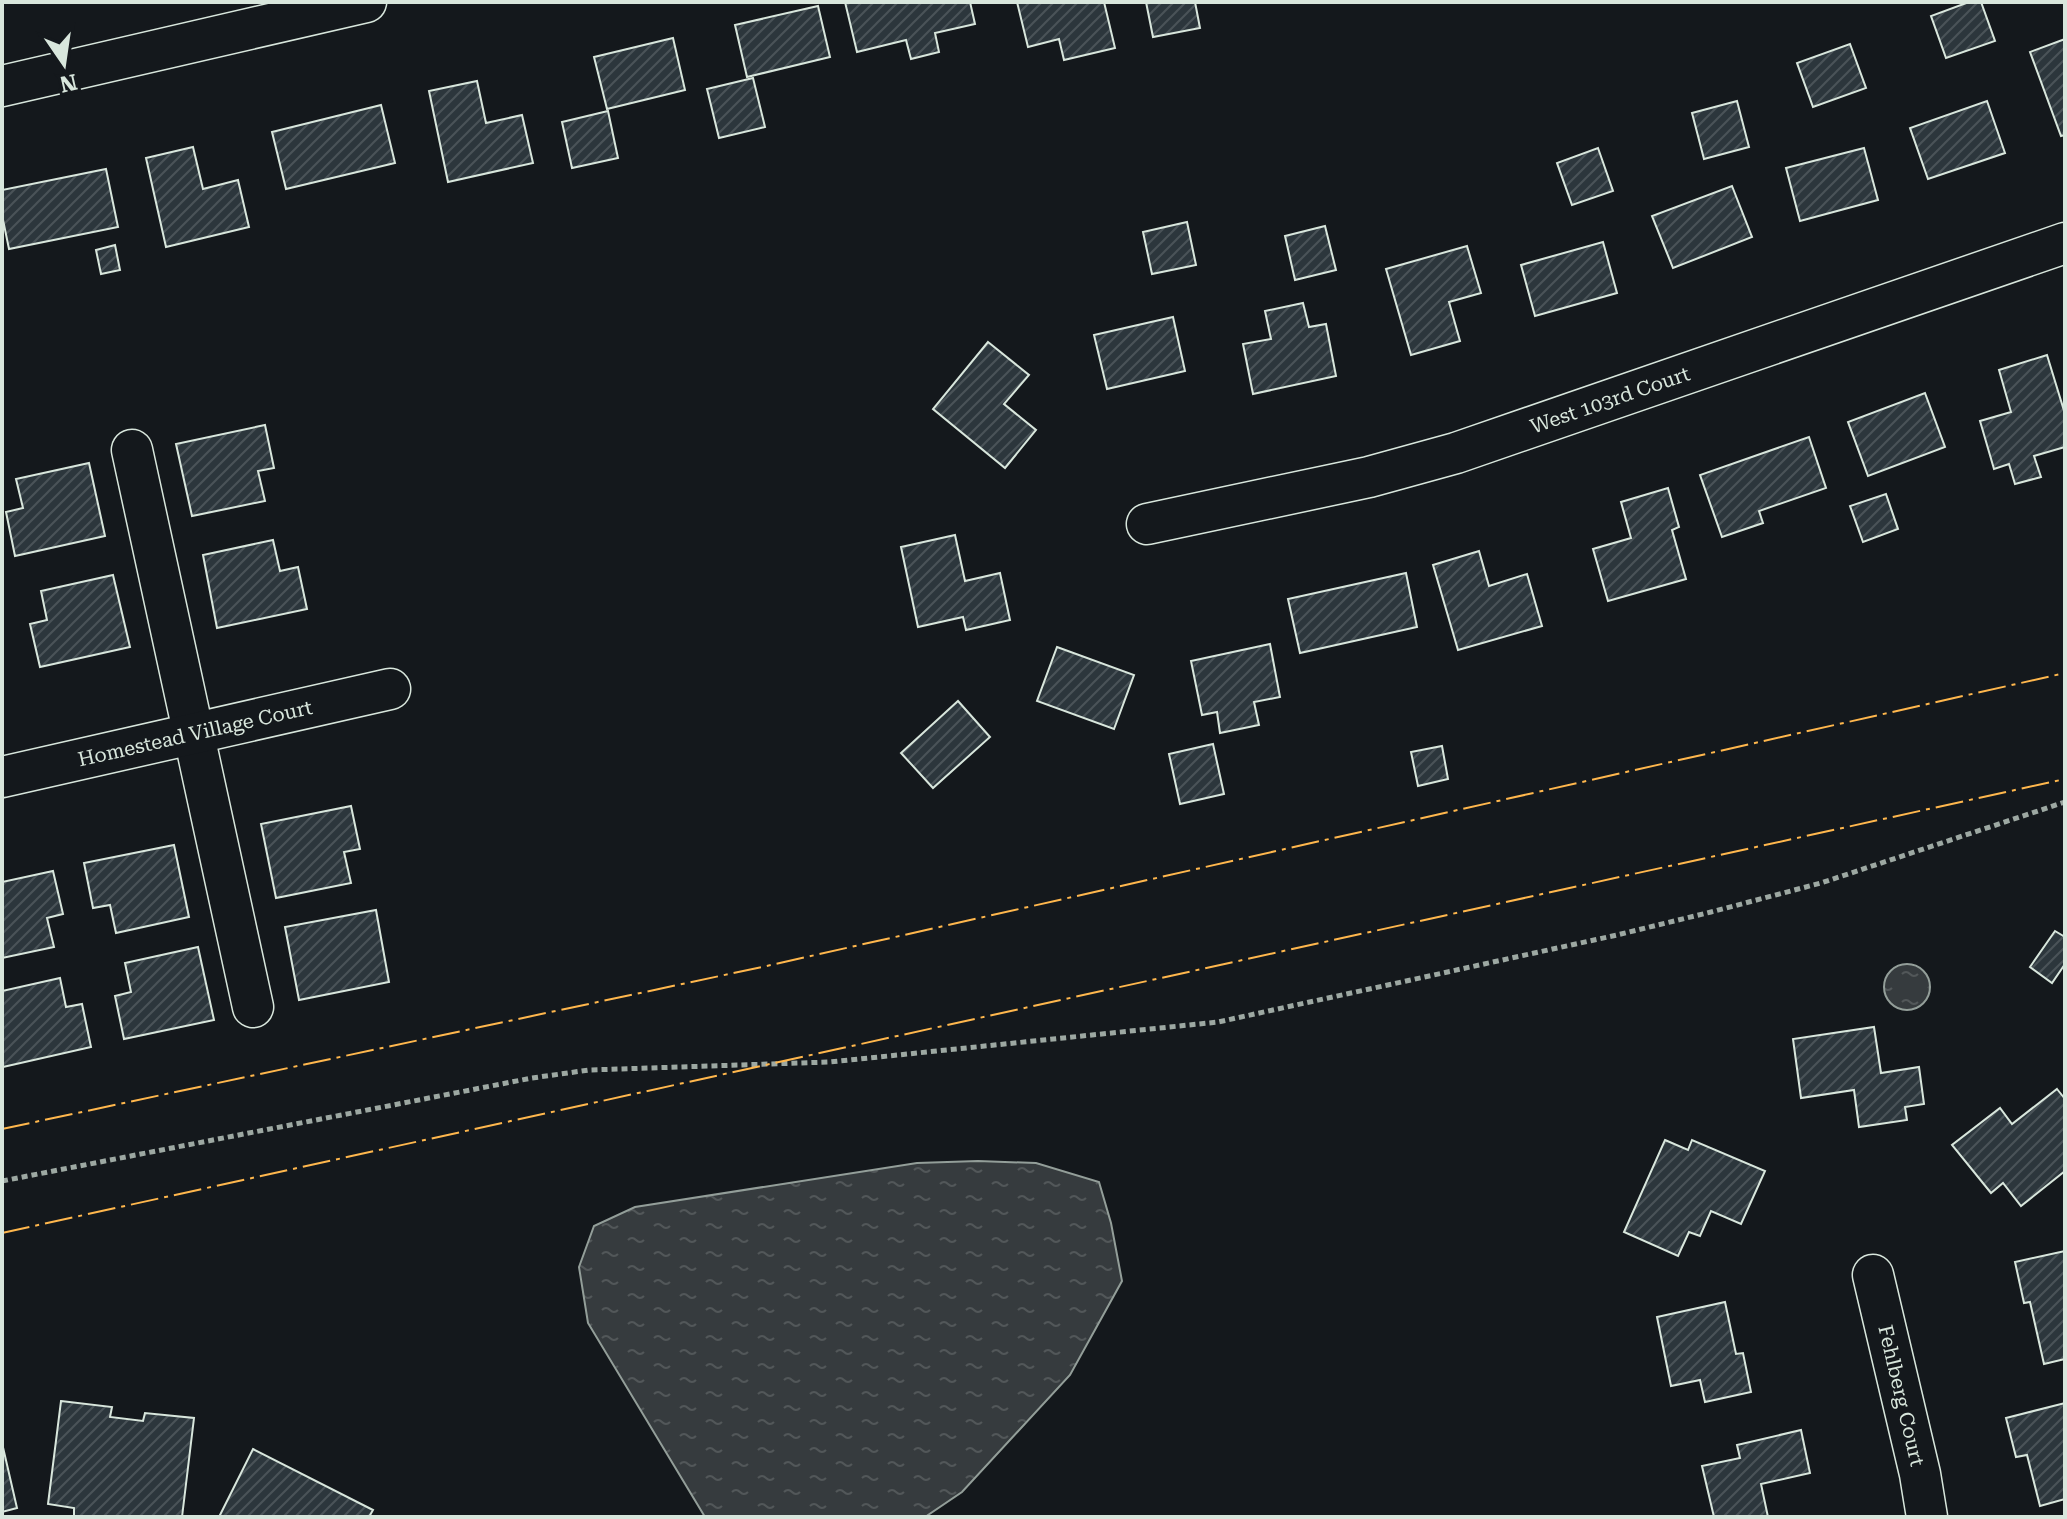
<svg xmlns="http://www.w3.org/2000/svg" width="2067" height="1519" font-family="'Roboto Serif',serif">
	<defs>
		<pattern id="water-ripples" width="26" height="14" patternUnits="userSpaceOnUse" patternTransform="scale(2)"><rect width="26" height="14" fill="#363b3e"/><path d="M2 4q2-2 4 0t4 0M15 11q2-2 4 0t4 0" fill="none" stroke="#525759"/></pattern>
		<pattern id="building-hatch" width="6" height="6" patternUnits="userSpaceOnUse" patternTransform="scale(2)"><rect width="6" height="6" fill="#2c363c"/><path d="M-1 1l2-2M0 6l6-6M5 7l2-2" fill="none" stroke="#4a5358"/></pattern>
	</defs>
	<rect width="100%" height="100%" fill="#14181c"/>
	<g fill="url(#water-ripples)" stroke="#939e99" stroke-width="2">
		<circle cx="1907" cy="987" r="23"/>
		<polygon points="978,1161 1036,1163 1099,1182 1111,1223 1122,1281 1070,1375 962,1492 925,1517 705,1517 588,1323 579,1267 594,1226 635,1207 917,1163"/>
	</g>
	<g fill="url(#building-hatch)" stroke="#d8e6dc" stroke-width="2">
		<polygon points="845,2 970,2 975,24 935,33 939,52 911,59 906,40 857,52"/>
		<polygon points="1017,2 1104,2 1115,48 1064,60 1059,39 1028,47"/>
		<polygon points="1146,2 1195,2 1200,28 1153,37"/>
		<polygon points="1969,2 1981,2 1995,41 1946,58 1931,16"/>
		<polygon points="818,6 830,57 747,77 735,25"/>
		<polygon points="673,38 685,90 607,109 594,57"/>
		<polygon points="2065,39 2065,135 2061,136 2030,52"/>
		<polygon points="1850,44 1866,88 1813,107 1797,63"/>
		<polygon points="753,78 765,127 719,138 707,89"/>
		<polygon points="477,81 486,123 522,115 533,163 448,182 429,91"/>
		<polygon points="1737,101 1749,147 1704,159 1692,113"/>
		<polygon points="1987,101 2005,153 1928,179 1910,128"/>
		<polygon points="381,105 395,163 286,189 272,132"/>
		<polygon points="608,111 618,158 572,168 562,122"/>
		<polygon points="193,147 203,189 238,180 249,227 166,247 146,158"/>
		<polygon points="1598,148 1613,191 1572,205 1557,163"/>
		<polygon points="1864,148 1878,200 1800,221 1786,168"/>
		<polygon points="106,169 118,227 9,249 2,215 2,190"/>
		<polygon points="1732,186 1752,237 1673,268 1652,216"/>
		<polygon points="1187,222 1196,265 1152,274 1143,232"/>
		<polygon points="1325,226 1336,270 1295,280 1285,236"/>
		<polygon points="1603,242 1617,293 1535,316 1521,265"/>
		<polygon points="115,245 120,270 101,274 96,250"/>
		<polygon points="1467,246 1481,293 1449,302 1460,341 1411,355 1386,269"/>
		<polygon points="1303,303 1309,327 1326,324 1336,376 1253,394 1243,344 1271,339 1265,311"/>
		<polygon points="1173,317 1185,371 1107,389 1094,335"/>
		<polygon points="988,342 1029,375 1004,404 1036,430 1005,468 933,409"/>
		<polygon points="2047,355 2065,414 2065,447 2034,456 2041,477 2015,484 2009,464 1994,469 1980,421 2011,412 1999,370"/>
		<polygon points="1925,393 1945,447 1868,476 1848,422"/>
		<polygon points="265,425 274,468 258,471 265,501 192,516 176,444"/>
		<polygon points="1809,437 1826,488 1759,511 1763,523 1722,537 1700,475"/>
		<polygon points="89,463 105,536 15,556 6,512 23,508 16,479"/>
		<polygon points="1668,488 1679,527 1672,530 1686,579 1608,601 1593,549 1631,538 1621,502"/>
		<polygon points="1886,494 1898,529 1863,542 1850,506"/>
		<polygon points="955,535 965,581 1000,573 1010,620 966,630 963,617 918,627 901,547"/>
		<polygon points="273,540 280,571 298,567 307,609 217,628 203,555"/>
		<polygon points="1479,551 1489,586 1527,574 1542,626 1458,650 1433,565"/>
		<polygon points="1406,573 1417,627 1300,653 1288,599"/>
		<polygon points="113,575 130,647 40,667 30,624 47,620 41,591"/>
		<polygon points="1270,644 1280,697 1254,702 1259,725 1220,733 1217,712 1202,715 1191,661"/>
		<polygon points="1057,647 1134,675 1114,729 1037,701"/>
		<polygon points="958,701 990,737 933,788 901,753"/>
		<polygon points="1213,744 1224,794 1180,804 1169,754"/>
		<polygon points="1442,746 1448,779 1418,786 1411,752"/>
		<polygon points="351,806 360,849 344,852 351,883 276,898 261,824"/>
		<polygon points="174,845 189,917 116,933 110,905 93,908 84,863"/>
		<polygon points="53,871 63,914 47,918 54,947 2,958 2,882"/>
		<polygon points="376,910 389,982 299,1000 285,927"/>
		<polygon points="2055,931 2065,937 2065,964 2052,983 2030,967"/>
		<polygon points="198,947 214,1020 124,1039 115,996 131,992 125,963"/>
		<polygon points="60,978 66,1007 82,1004 91,1047 3,1067 2,991"/>
		<polygon points="1874,1027 1881,1073 1919,1067 1924,1104 1905,1107 1907,1120 1859,1127 1854,1090 1801,1098 1793,1039"/>
		<polygon points="2057,1089 2065,1099 2065,1171 2021,1206 2003,1183 1991,1193 1952,1145 2000,1108 2012,1124"/>
		<polygon points="1665,1140 1688,1150 1692,1140 1765,1171 1741,1224 1711,1211 1700,1236 1689,1232 1678,1256 1624,1232"/>
		<polygon points="2065,1251 2065,1359 2044,1364 2030,1302 2024,1303 2015,1262"/>
		<polygon points="1725,1302 1736,1354 1743,1353 1751,1392 1705,1402 1700,1380 1671,1386 1657,1317"/>
		<polygon points="61,1401 112,1407 110,1417 143,1421 145,1413 194,1418 182,1517 79,1517 74,1516 74,1508 48,1504"/>
		<polygon points="2065,1403 2065,1499 2040,1506 2027,1455 2016,1457 2006,1418"/>
		<polygon points="1801,1430 1810,1473 1761,1484 1768,1517 1714,1517 1702,1466 1740,1458 1737,1445"/>
		<polygon points="2,1443 17,1508 2,1512"/>
		<polygon points="253,1449 373,1510 369,1517 219,1517"/>
	</g>
	<g fill="none" stroke-linecap="round" stroke-linejoin="round">
		<g stroke="#d8e6dc" stroke-width="43">
			<g id="minor">
				<polyline points="2,86 366,2"/>
				<polyline points="132,450 253,1007"/>
				<path id="s1" d="M 1147,524 L 1369,477 L 1456,453 L 2065,243"/>
				<path id="s2" d="M 2,777 L 390,689"/>
				<path id="s3" d="M 1873,1275 L 1920,1474 L 1927,1517"/>
			</g>
		</g>
		<polyline stroke="#9da8a2" stroke-width="5" stroke-dasharray="6 4" stroke-linecap="butt" points="2,1181 532,1078 589,1070 830,1062 1218,1022 1617,935 1711,912 1821,883 2065,802"/>
		<use href="#minor" stroke="#14181c" stroke-width="40"/>
		<g stroke="#ffb74d" stroke-width="2" stroke-dasharray="28 6 4 6" stroke-linecap="butt">
			<polyline points="2,1129 762,967 2065,673"/>
			<polyline points="2,1233 2065,779"/>
		</g>
	</g>
	<g text-anchor="middle" stroke-width="6" stroke-linejoin="round" paint-order="stroke">
		<g font-size="20" fill="#d8e6dc" stroke="#14181c">
			<text dy="7" stroke="none"><textPath href="#s1" startOffset="480">West 103rd Court</textPath></text>
			<text dy="7" stroke="none"><textPath href="#s2" startOffset="198">Homestead Village Court</textPath></text>
			<text dy="7" stroke="none"><textPath href="#s3" startOffset="124">Fehlberg Court</textPath></text>
		</g>
	</g>
	<rect width="2067" height="1519" fill="none" stroke="#d8e6dc" stroke-width="8"/>
	<g transform="translate(64 64) rotate(167)" stroke="#14181c" stroke-width="6" paint-order="stroke">
	<path d="M0-6L14 30L0 20L-14 30Z" fill="#d8e6dc"/>
	<text y="-12" font-size="22" font-weight="bold" text-anchor="middle" fill="#d8e6dc">N</text>
	</g>
</svg>
